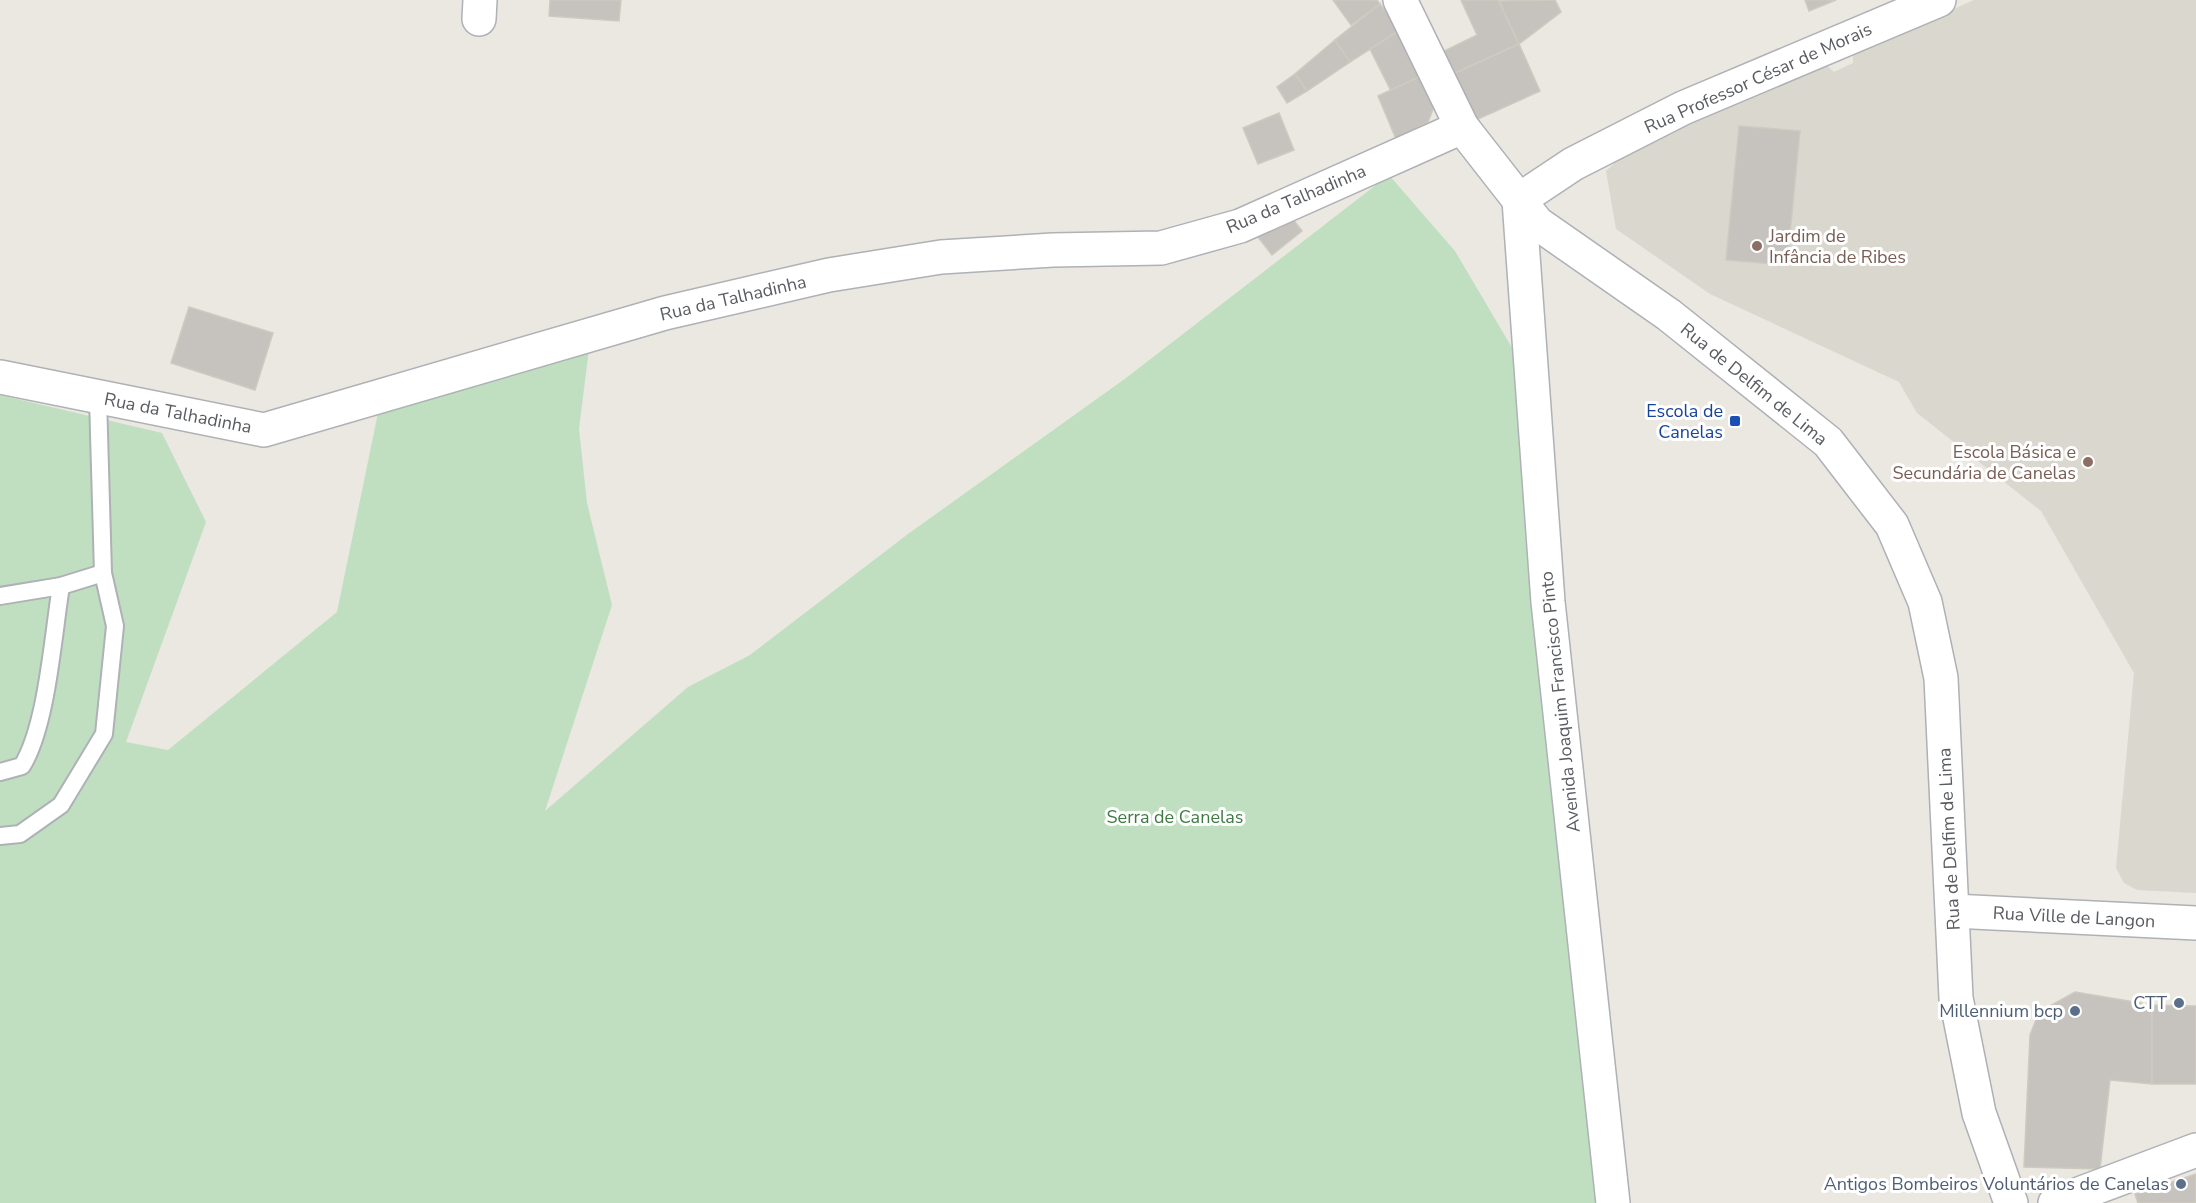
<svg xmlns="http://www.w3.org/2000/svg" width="2196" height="1203" font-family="'Nunito Sans',sans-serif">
	<rect width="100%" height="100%" fill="#eae8e1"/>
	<polygon fill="#dad7cf" points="1974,0 2196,0 2196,893 2137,890 2124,883 2116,868 2134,673 2041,511 1917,413 1899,382 1710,294 1616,229 1606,171 1640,139 1826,65 1834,72 1853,63 1853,54"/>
	<polygon fill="#c0dfc0" points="1389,175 1455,251 1521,363 1604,1203 0,1203 0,395 162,433 206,522 126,742 168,750 337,612 378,413 589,349 579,429 587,503 612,605 545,811 688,687 750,655 908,534 1126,378"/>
	<g fill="#c6c3be" stroke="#cecac0" stroke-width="1.5">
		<polygon points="550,0 621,0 619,21 549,16"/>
		<polygon points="1333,0 1377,0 1380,4 1351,25"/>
		<polygon points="1461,0 1498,0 1519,44 1455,73 1444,51 1477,35"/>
		<polygon points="1555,0 1561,12 1519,44 1499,1"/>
		<polygon points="1805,0 1836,0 1809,11"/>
		<polygon points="1380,4 1400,30 1350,62 1335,40"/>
		<polygon points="1400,30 1421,76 1391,91 1370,49"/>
		<polygon points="1335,40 1350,62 1307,91 1295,74"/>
		<polygon points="1519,44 1540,91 1476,120 1455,73"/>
		<polygon points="1295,74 1307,91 1287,103 1277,87"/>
		<polygon points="1421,76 1434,107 1428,122 1396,139 1378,96"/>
		<polygon points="1279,113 1294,150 1258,164 1243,128"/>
		<polygon points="1739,126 1800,131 1787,265 1726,260"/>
		<polygon points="1288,213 1302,231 1272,255 1258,237"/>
		<polygon points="189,307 273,333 255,390 171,363"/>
		<polygon points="2075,992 2152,1005 2152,1084 2110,1080 2100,1169 2024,1167 2030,1035 2039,1012"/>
		<polygon points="2152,1005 2196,1006 2196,1084 2152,1084"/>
		<polygon points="2196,1174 2196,1203 2138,1203 2135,1194"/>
	</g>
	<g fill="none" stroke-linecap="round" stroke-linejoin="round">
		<g stroke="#aeb1b5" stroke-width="20">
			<g id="lane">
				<polyline points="0,596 61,586 103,573"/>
				<path d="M 0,772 L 22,766 C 47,726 53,635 61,586"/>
				<polyline points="0,836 20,834 61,805 104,734 115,626 103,573 98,398"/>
			</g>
		</g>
		<g stroke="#aeb1b5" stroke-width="36">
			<g id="street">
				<polyline points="479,19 480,0"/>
				<polyline points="0,377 264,430 665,313 829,275 941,257 1053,250 1161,248 1240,226 1462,127"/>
				<polyline points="1953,911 2196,923"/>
				<polyline points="1613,1203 1548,602 1519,200 1573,164 1683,108 1939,0"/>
				<polyline points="2055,1203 2196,1150"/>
			</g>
		</g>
		<g stroke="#adb0b5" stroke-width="36">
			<polyline id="secondary" points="1400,0 1462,127 1537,223 1669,315 1828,442 1892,525 1925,602 1941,678 1956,998 1979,1113 2011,1203"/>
		</g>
		<use href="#lane" stroke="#fff" stroke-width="16"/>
		<use href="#street" stroke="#fff" stroke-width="33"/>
		<use href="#secondary" stroke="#fff" stroke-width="33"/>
	</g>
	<g fill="#8d6e63" stroke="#fff" stroke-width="2">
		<circle cx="1757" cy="246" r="6"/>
		<circle cx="2088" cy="462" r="6"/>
	</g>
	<rect fill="#1a4fb4" stroke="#fff" stroke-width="2" x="1729" y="415" width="12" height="12" rx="3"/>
	<g fill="#5c6f8a" stroke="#fff" stroke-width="2">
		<circle cx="2179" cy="1003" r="6"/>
		<circle cx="2075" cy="1011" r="6"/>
		<circle cx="2181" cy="1184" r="6"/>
	</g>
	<g text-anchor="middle" stroke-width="6" stroke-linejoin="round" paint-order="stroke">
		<g font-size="18" fill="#595c60" stroke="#fff">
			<text transform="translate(1758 78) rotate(-24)" y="6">Rua Professor César de Morais</text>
			<text transform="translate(1296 199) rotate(-23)" y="6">Rua da Talhadinha</text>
			<text transform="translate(733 298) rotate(-13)" y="6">Rua da Talhadinha</text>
			<text transform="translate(1754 384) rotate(39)" y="6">Rua de Delfim de Lima</text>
			<text transform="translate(178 413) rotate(11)" y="6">Rua da Talhadinha</text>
			<text transform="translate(1560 702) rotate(-96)" y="6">Avenida Joaquim Francisco Pinto</text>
			<text transform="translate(1949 839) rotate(-93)" y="6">Rua de Delfim de Lima</text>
			<text transform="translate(2074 917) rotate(3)" y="6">Rua Ville de Langon</text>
		</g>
		<g font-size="18" fill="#785e54" stroke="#fff" text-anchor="start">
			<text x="1769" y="242">Jardim de<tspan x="1769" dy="21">Infância de Ribes</tspan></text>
			<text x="2076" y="458" text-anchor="end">Escola Básica e<tspan x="2076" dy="21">Secundária de Canelas</tspan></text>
		</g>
		<g font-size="18" fill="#164399" stroke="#fff" text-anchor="end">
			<text x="1723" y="417">Escola de<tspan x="1723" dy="21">Canelas</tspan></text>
		</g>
		<g font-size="18" fill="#3d7b41" stroke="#fff">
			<text x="1175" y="823">Serra de Canelas</text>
		</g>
		<g font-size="18" fill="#4e5e75" stroke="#fff" text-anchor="end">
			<text x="2167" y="1009">CTT</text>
			<text x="2063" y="1017">Millennium bcp</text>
			<text x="2169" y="1190">Antigos Bombeiros Voluntários de Canelas</text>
		</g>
	</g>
</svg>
